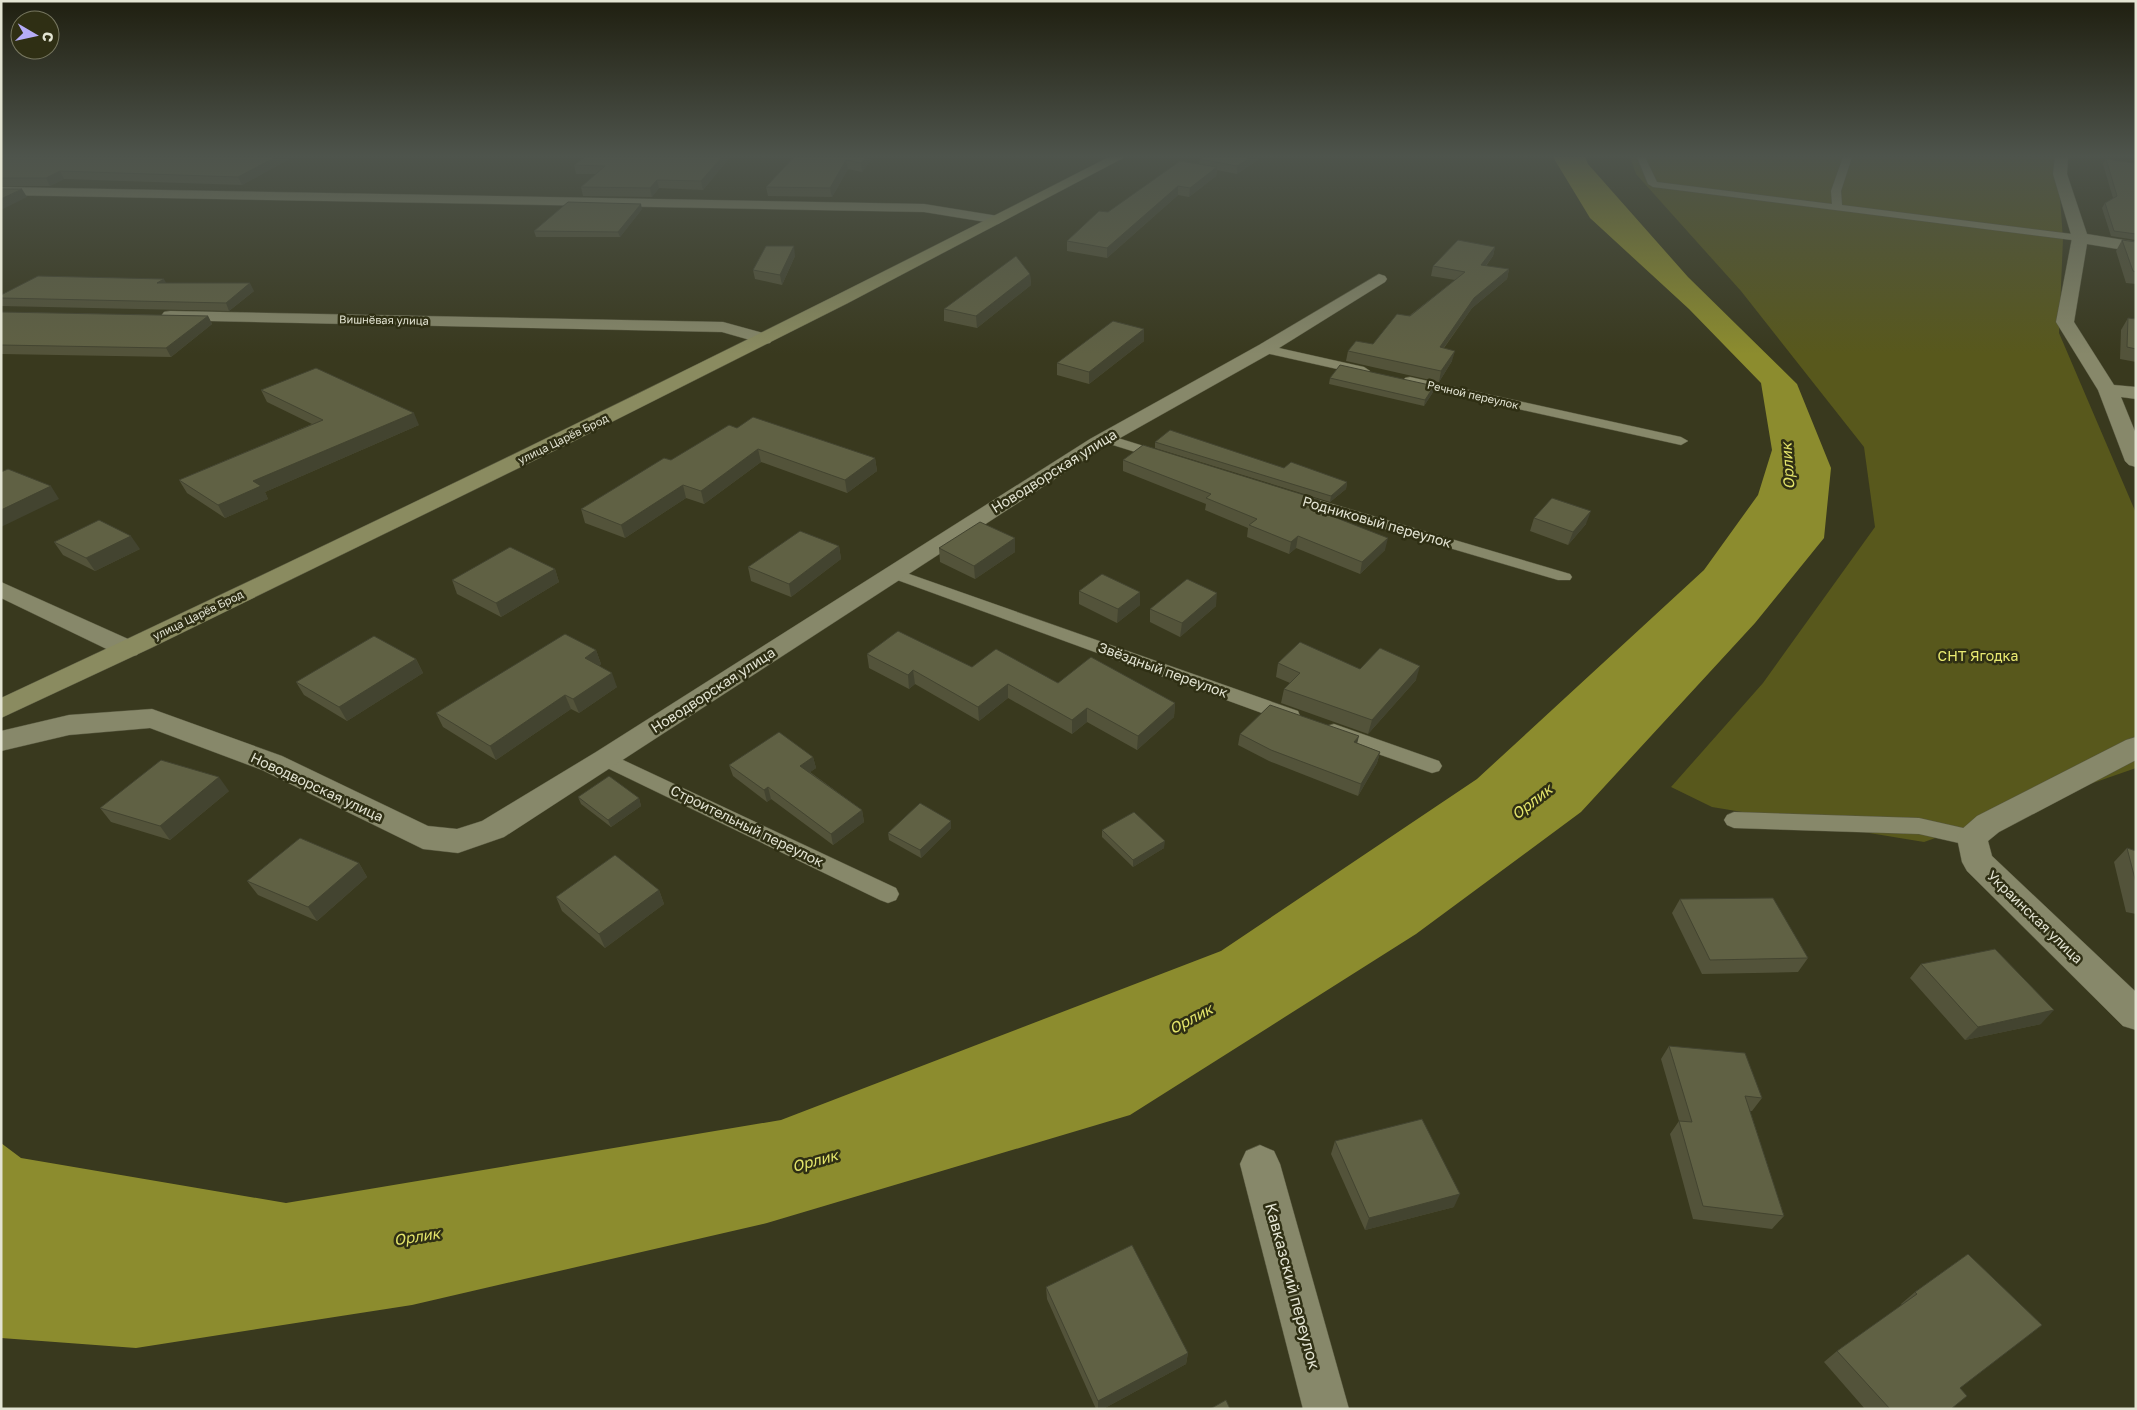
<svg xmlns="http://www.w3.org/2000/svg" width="2137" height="1410" font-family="'Golos Text',sans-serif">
	<rect width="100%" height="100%" fill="#39391e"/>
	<polygon fill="#58581c" points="1630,157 2057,157 2063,239 2059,333 2136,513 2136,768 1924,842 1712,807 1671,787 1763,683 1875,527 1864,447 1741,291 1636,174"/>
	<polygon fill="#8c8c2e" points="1553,157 1585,157 1588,164 1688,277 1797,384 1831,468 1824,538 1755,623 1581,812 1416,934 1130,1115 767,1223 412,1305 136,1348 1,1338 1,1143 21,1158 286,1203 781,1120 1221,951 1477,779 1704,570 1758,495 1772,450 1761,383 1689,309 1590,218"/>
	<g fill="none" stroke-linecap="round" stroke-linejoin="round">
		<g stroke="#57573f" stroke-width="1">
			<g id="lane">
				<polygon points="1637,157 1645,157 1657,182 1832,204 1831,191 1843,157 1852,157 1841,191 1842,205 2080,235 2085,238 2080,241 1653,187 1648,184"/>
				<polygon points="1265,345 1364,367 1370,371 1364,375 1261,352 1259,349"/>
				<polygon points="1410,377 1681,437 1688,441 1681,445 1405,384 1403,381 1405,378"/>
				<polygon points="1105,434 1166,453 1168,456 1161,460 1100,441 1098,438 1100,435"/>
				<polygon points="1295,493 1570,574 1572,577 1570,580 1558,580 1290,501 1287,498"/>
				<polygon points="895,569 1298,711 1300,716 1298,721 1291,722 1284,721 889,577 887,574 889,571"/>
				<polygon points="1334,724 1439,761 1442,766 1439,771 1432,773 1327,736 1324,731 1327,726"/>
				<polygon points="606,752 896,888 899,894 896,900 888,903 880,900 599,764 596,759 599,754"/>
				<polygon points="1734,812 1919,818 1972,830 1979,832 1983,838 1979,844 1972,846 1919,834 1734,828 1727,825 1724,820 1727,815"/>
			</g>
		</g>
		<g stroke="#57573f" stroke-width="1">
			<g id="street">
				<polygon points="2055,157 2068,157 2067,174 2087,234 2136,242 2136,252 2087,244 2074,322 2114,385 2136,387 2136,399 2121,397 2136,434 2136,467 2129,465 2125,461 2098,390 2056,322 2072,238 2053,174"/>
				<polygon points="1,187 924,204 998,216 1005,220 998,224 924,212 1,195"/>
				<polygon points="1379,274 1385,276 1387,279 1385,282 1271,353 1104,447 504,837 458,853 423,849 262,770 150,728 69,735 1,751 1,731 69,715 152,709 282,756 428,826 457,829 482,821 596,752 1090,439 1259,345"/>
				<polygon points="170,311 723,322 770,335 773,339 770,343 764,344 722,332 164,320 161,316 164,312"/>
				<polygon points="1,582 137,643 141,649 137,655 128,657 119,655 1,598"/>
				<polygon points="2136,737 2136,760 1999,832 1988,841 1992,856 2136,992 2136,1030 2123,1026 1967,871 1962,862 1957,838 1961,830 1977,816 2126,740"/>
				<polygon points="1260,1145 1274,1151 1280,1164 1349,1409 1303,1409 1240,1164 1246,1151"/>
			</g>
		</g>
		<g stroke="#57573f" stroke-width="1">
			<path id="secondary" d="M 1109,157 L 1125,157 L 848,303 L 570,443 L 151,648 L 1,718 L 1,698 C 374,524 743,345 1109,157 Z"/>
		</g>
		<use href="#lane" fill="#87886a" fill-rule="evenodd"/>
		<use href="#street" fill="#87886a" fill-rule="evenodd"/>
		<use href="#secondary" fill="#8a8b60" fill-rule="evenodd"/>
	</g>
	<g fill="#53533a">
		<polygon points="293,157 242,185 64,179 50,186 1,186 1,159"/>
		<polygon points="730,157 703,190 659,188 652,197 583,196 581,187 596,174 576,174 574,165"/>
		<polygon points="791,157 873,157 862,172 848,169 832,197 768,196 766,187 794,157"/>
		<polygon points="1204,157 1262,157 1237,174 1217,170 1216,176 1189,197 1178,195 1107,258 1067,251 1067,241 1108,212 1199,164 1200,159"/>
		<polygon points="2106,159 2136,167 2136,240 2111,236 2102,208 2105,203 2113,198 2103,164"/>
		<polygon points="642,209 620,237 536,237 534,231"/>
		<polygon points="2122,240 2136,242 2136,284 2126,283 2116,251"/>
		<polygon points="1495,247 1493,256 1486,266 1509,269 1507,279 1472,308 1444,348 1452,361 1439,382 1346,361 1348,351 1373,344 1455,280 1431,276 1433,266"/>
		<polygon points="795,256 782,285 755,279 753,270"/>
		<polygon points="1030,274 1031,285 977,328 944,321 944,309"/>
		<polygon points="166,283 254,291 229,311 1,306 1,295"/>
		<polygon points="1,312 208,316 212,324 171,357 1,354"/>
		<polygon points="2128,318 2136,319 2136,362 2120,359 2121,330"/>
		<polygon points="1144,329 1144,341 1089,384 1057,375 1057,363"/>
		<polygon points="1330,378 1433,392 1424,406 1329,384"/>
		<polygon points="261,390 419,425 265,492 268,499 225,518 187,493 179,480 312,424 267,402"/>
		<polygon points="737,428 875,458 877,471 847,493 761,462 704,504 686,498 625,538 585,523 581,509 671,460"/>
		<polygon points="1155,442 1284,468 1347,482 1346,489 1330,502 1155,448"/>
		<polygon points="1123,460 1320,500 1319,511 1385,550 1360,574 1296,548 1289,554 1247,537 1248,528 1205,510 1206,504 1123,471"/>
		<polygon points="1534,518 1586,524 1568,545 1530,531"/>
		<polygon points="1015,538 1015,552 975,579 940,562 939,548"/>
		<polygon points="54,542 140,549 95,571 63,555"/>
		<polygon points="839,546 841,559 791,597 751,581 748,567"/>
		<polygon points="555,569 559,582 501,617 457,594 452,580"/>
		<polygon points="1079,591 1140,592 1140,605 1117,623 1079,604"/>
		<polygon points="1216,606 1180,637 1150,622 1150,609"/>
		<polygon points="596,650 601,664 599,666 617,687 579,713 571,709 496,760 443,727 436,713"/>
		<polygon points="867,654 972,667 1175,703 1174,717 1137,750 1087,722 1072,734 1008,698 979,721 915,684 909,689 869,668"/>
		<polygon points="416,659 423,673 347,721 304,695 296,682"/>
		<polygon points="1278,663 1360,669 1416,680 1368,734 1281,703 1284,689 1290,683 1276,677"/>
		<polygon points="1240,734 1357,743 1380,752 1377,763 1358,796 1269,761 1238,745"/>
		<polygon points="813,757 816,768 810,772 862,810 864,822 833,845 771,799 767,802 733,776 729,765"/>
		<polygon points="229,791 170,840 111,822 100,808"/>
		<polygon points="578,797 639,798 641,806 611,827 581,804"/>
		<polygon points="951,821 951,828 921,858 889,840 888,833"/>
		<polygon points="1102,830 1164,848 1133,867 1102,837"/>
		<polygon points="2127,848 2136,851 2136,914 2126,912 2114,862"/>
		<polygon points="359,863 367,877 317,921 258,895 247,881"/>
		<polygon points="659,890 664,904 605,948 562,911 556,897"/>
		<polygon points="1680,899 1808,958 1798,972 1702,974 1672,913"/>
		<polygon points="1921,964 2041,1024 1965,1040 1910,978"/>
		<polygon points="1669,1046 1762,1098 1752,1111 1750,1111 1784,1216 1772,1229 1693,1219 1670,1134 1679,1121 1661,1059"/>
		<polygon points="1335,1141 1454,1207 1365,1230 1331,1154"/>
		<polygon points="1968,1254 1960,1388 1951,1409 1865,1409 1824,1362 1837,1351 1902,1305 1901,1304 1915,1292"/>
		<polygon points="1046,1287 1188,1353 1186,1364 1103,1409 1096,1409 1047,1299"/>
	</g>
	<g fill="#434430">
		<polygon points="276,157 293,157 242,185 238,177"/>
		<polygon points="722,157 730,157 703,190 701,181"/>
		<polygon points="866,157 873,157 862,172 861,163"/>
		<polygon points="1251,157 1262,157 1237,174 1237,166"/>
		<polygon points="846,160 848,169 832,197 830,188"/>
		<polygon points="1217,167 1216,176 1189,197 1190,188"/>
		<polygon points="60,171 64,179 50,186 46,178"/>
		<polygon points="657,180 659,188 652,197 650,188"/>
		<polygon points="1178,186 1178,195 1107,258 1107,248"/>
		<polygon points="22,189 27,197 1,210 1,199"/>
		<polygon points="641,204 642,209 620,237 618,232"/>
		<polygon points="794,246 795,256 782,285 780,275"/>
		<polygon points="1495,247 1493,256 1479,274 1481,265"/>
		<polygon points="1509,269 1507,279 1472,308 1437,357 1440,347 1474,298"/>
		<polygon points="1030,274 1031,285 977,328 976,316"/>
		<polygon points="164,279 168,286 157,283"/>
		<polygon points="250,283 254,291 229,311 226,303"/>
		<polygon points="208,316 212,324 171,357 166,348"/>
		<polygon points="1144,329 1144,341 1089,384 1089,372"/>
		<polygon points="1455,351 1452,361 1439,382 1441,371"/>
		<polygon points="1434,386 1433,392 1424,406 1425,400"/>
		<polygon points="414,413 419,425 265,492 268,499 225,518 218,505 253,481"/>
		<polygon points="758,449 761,462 704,504 701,491"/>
		<polygon points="875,458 877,471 847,493 845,480"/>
		<polygon points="1347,482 1346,489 1330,502 1331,496"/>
		<polygon points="683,485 686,498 625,538 621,525"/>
		<polygon points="51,486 59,499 1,527 1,510"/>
		<polygon points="1320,500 1318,512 1311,508"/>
		<polygon points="1591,511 1586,524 1568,545 1573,532"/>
		<polygon points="131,536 140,549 95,571 86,558"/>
		<polygon points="1298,536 1296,548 1289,554 1291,542"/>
		<polygon points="1015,538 1015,552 975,579 974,566"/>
		<polygon points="1388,538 1385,550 1360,574 1362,562"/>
		<polygon points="839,546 841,559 791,597 789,584"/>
		<polygon points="555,569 559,582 501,617 496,603"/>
		<polygon points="1140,592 1140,605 1117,623 1118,609"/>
		<polygon points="1217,593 1216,606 1180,637 1182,623"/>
		<polygon points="596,650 601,664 590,672 585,658"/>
		<polygon points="416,659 423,673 347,721 339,707"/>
		<polygon points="1420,666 1416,680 1368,734 1372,720"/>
		<polygon points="913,670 915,684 909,689 908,675"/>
		<polygon points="612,673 617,687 579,713 573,699"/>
		<polygon points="1008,684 1008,698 979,721 978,707"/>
		<polygon points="565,695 571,709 496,760 490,746"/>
		<polygon points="1175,703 1174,717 1137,750 1138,736"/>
		<polygon points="1087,708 1087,722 1072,734 1072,720"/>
		<polygon points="1359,736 1356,748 1354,742"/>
		<polygon points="1380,752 1377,763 1358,796 1361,784"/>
		<polygon points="813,757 816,768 803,777 800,766"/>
		<polygon points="219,777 229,791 170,840 160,826"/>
		<polygon points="768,787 771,799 767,802 764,790"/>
		<polygon points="639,798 641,806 611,827 608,820"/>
		<polygon points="862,810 864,822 833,845 831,834"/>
		<polygon points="951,821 951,828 921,858 920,850"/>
		<polygon points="1165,841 1164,848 1133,867 1133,860"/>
		<polygon points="359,863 367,877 317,921 308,907"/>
		<polygon points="659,890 664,904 605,948 599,934"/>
		<polygon points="2054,1010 2041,1024 1965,1040 1978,1027"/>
		<polygon points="1460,1194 1454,1207 1365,1230 1369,1218"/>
		<polygon points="1188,1353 1186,1364 1103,1409 1098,1409 1098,1401"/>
	</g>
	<g fill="#606144" stroke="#434430">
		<polygon points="6,157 276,157 238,177 60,171 46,178 1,178 1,159"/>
		<polygon points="585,157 722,157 701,181 657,180 650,188 581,187 605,166 574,165"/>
		<polygon points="794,157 866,157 861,163 846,160 830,188 766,187"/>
		<polygon points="1204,157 1251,157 1237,166 1200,159"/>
		<polygon points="2106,159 2134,163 2136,167 2136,234 2114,231 2105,203 2117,196"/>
		<polygon points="1180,161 1217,167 1190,188 1178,186 1107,248 1067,241 1099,211 1108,212"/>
		<polygon points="1,189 22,189 1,199"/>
		<polygon points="568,202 641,204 618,232 534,231"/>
		<polygon points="1458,240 1495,247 1481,265 1509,269 1474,298 1440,347 1455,351 1441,371 1348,351 1356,341 1373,344 1397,314 1410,316 1465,272 1433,266"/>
		<polygon points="2122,240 2136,242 2136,272 2133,271"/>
		<polygon points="766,246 794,246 780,275 753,270"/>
		<polygon points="1016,256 1030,274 976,316 944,309"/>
		<polygon points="38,276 164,279 157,283 250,283 226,303 1,298 1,295"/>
		<polygon points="1,312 208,316 166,348 1,345"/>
		<polygon points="2128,318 2136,319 2136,349 2127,347"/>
		<polygon points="1113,321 1144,329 1089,372 1057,363"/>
		<polygon points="1340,365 1434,386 1425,400 1330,378"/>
		<polygon points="316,368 414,413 253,481 261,486 218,505 179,480 323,420 261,390"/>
		<polygon points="753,417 875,458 845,480 758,449 701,491 683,485 621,525 581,509 664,458 671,460 729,425 737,428"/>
		<polygon points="1170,430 1284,468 1291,462 1347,482 1331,496 1155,442"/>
		<polygon points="1143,445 1320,500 1311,508 1388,538 1362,562 1298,536 1291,542 1249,525 1257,519 1206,498 1211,494 1123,460"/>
		<polygon points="8,469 51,486 1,510 1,472"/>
		<polygon points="1552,498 1591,511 1573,532 1534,518"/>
		<polygon points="99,520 131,536 86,558 54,542"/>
		<polygon points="980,522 1015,538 974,566 939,548"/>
		<polygon points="800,531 839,546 789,584 748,567"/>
		<polygon points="510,547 555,569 496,603 452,580"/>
		<polygon points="1102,574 1140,592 1118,609 1079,591"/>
		<polygon points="1187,579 1217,593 1182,623 1150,609"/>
		<polygon points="898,631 972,667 996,649 1058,683 1091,657 1175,703 1138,736 1087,708 1072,720 1008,684 978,707 913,670 908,675 867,654"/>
		<polygon points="565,634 596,650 585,658 612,673 573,699 565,695 490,746 436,713"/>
		<polygon points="374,636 416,659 339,707 296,682"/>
		<polygon points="1300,642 1360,669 1380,648 1420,666 1372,720 1284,689 1300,673 1278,663"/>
		<polygon points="1270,705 1359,736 1354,742 1380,752 1361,784 1271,750 1240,734"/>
		<polygon points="779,732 813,757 800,766 862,810 831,834 768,787 764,790 729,765"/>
		<polygon points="161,760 219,777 160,826 100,808"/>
		<polygon points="609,776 639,798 608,820 578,797"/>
		<polygon points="920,803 951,821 920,850 888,833"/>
		<polygon points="1134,812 1165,841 1133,860 1102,830"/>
		<polygon points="300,838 359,863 308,907 247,881"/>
		<polygon points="2127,848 2136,851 2136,883"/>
		<polygon points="615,855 659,890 599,934 556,897"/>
		<polygon points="1773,898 1808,958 1710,960 1680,899"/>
		<polygon points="1995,949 2054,1010 1978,1027 1921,964"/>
		<polygon points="1669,1046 1745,1053 1762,1098 1745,1096 1784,1216 1703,1206 1679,1121 1692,1122"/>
		<polygon points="1422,1119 1460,1194 1369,1218 1335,1141"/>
		<polygon points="1132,1245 1188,1353 1098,1401 1046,1287"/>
		<polygon points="1968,1254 2042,1325 1960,1388 1967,1396 1951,1409 1890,1409 1837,1351 1917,1294 1915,1292"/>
		<polygon points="1226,1400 1230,1409 1210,1409"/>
	</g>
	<linearGradient id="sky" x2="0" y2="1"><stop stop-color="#1f1f10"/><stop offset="0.44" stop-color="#4e544c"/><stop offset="1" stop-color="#4e544c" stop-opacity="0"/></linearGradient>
	<rect width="2137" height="354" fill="url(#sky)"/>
	<g text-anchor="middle" stroke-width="5" stroke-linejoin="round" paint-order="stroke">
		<g font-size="11" fill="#e3e4d3" stroke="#2f2f14">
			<text transform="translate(384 320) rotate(1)" y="4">Вишнёвая улица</text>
			<text transform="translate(1473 395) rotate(13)" y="4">Речной переулок</text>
			<text transform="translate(563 439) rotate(-26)" y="4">улица Царёв Брод</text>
			<text transform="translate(198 615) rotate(-26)" y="4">улица Царёв Брод</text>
		</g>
		<g font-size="14" fill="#e3e4d3" stroke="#2f2f14">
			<text transform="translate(1054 471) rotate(-32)" y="5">Новодворская улица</text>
			<text transform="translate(1377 522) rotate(16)" y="5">Родниковый переулок</text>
			<text transform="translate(1163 670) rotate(20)" y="5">Звёздный переулок</text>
			<text transform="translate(713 690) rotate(-33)" y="5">Новодворская улица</text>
			<text transform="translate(317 787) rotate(25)" y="5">Новодворская улица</text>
			<text transform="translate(747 826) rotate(26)" y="5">Строительный переулок</text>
			<text transform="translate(2035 917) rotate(44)" y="5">Украинская улица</text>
		</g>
		<g font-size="14" fill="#eaeb71" stroke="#2f2f14">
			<text x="1978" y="661">СНТ Ягодка</text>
		</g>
		<g font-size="15" font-style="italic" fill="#e4e56b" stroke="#2f2f14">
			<text transform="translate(1788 466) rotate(-94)" y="5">Орлик</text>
			<text transform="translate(1532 802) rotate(-38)" y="5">Орлик</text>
			<text transform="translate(1191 1019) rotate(-28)" y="5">Орлик</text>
			<text transform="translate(815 1161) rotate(-15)" y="5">Орлик</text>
			<text transform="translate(417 1237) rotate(-9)" y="5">Орлик</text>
		</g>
		<g font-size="16" fill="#e3e4d3" stroke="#2f2f14">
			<text transform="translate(1293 1286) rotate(75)" y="6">Кавказский переулок</text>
		</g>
	</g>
	<rect width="2137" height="1410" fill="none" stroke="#e3e4d3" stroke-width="5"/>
	<g transform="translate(35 35) rotate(99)"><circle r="24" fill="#2f2f14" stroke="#777760"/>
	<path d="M0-4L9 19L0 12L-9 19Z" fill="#b5acf8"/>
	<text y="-8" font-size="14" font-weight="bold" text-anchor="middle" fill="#e3e4d3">С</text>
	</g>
</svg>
